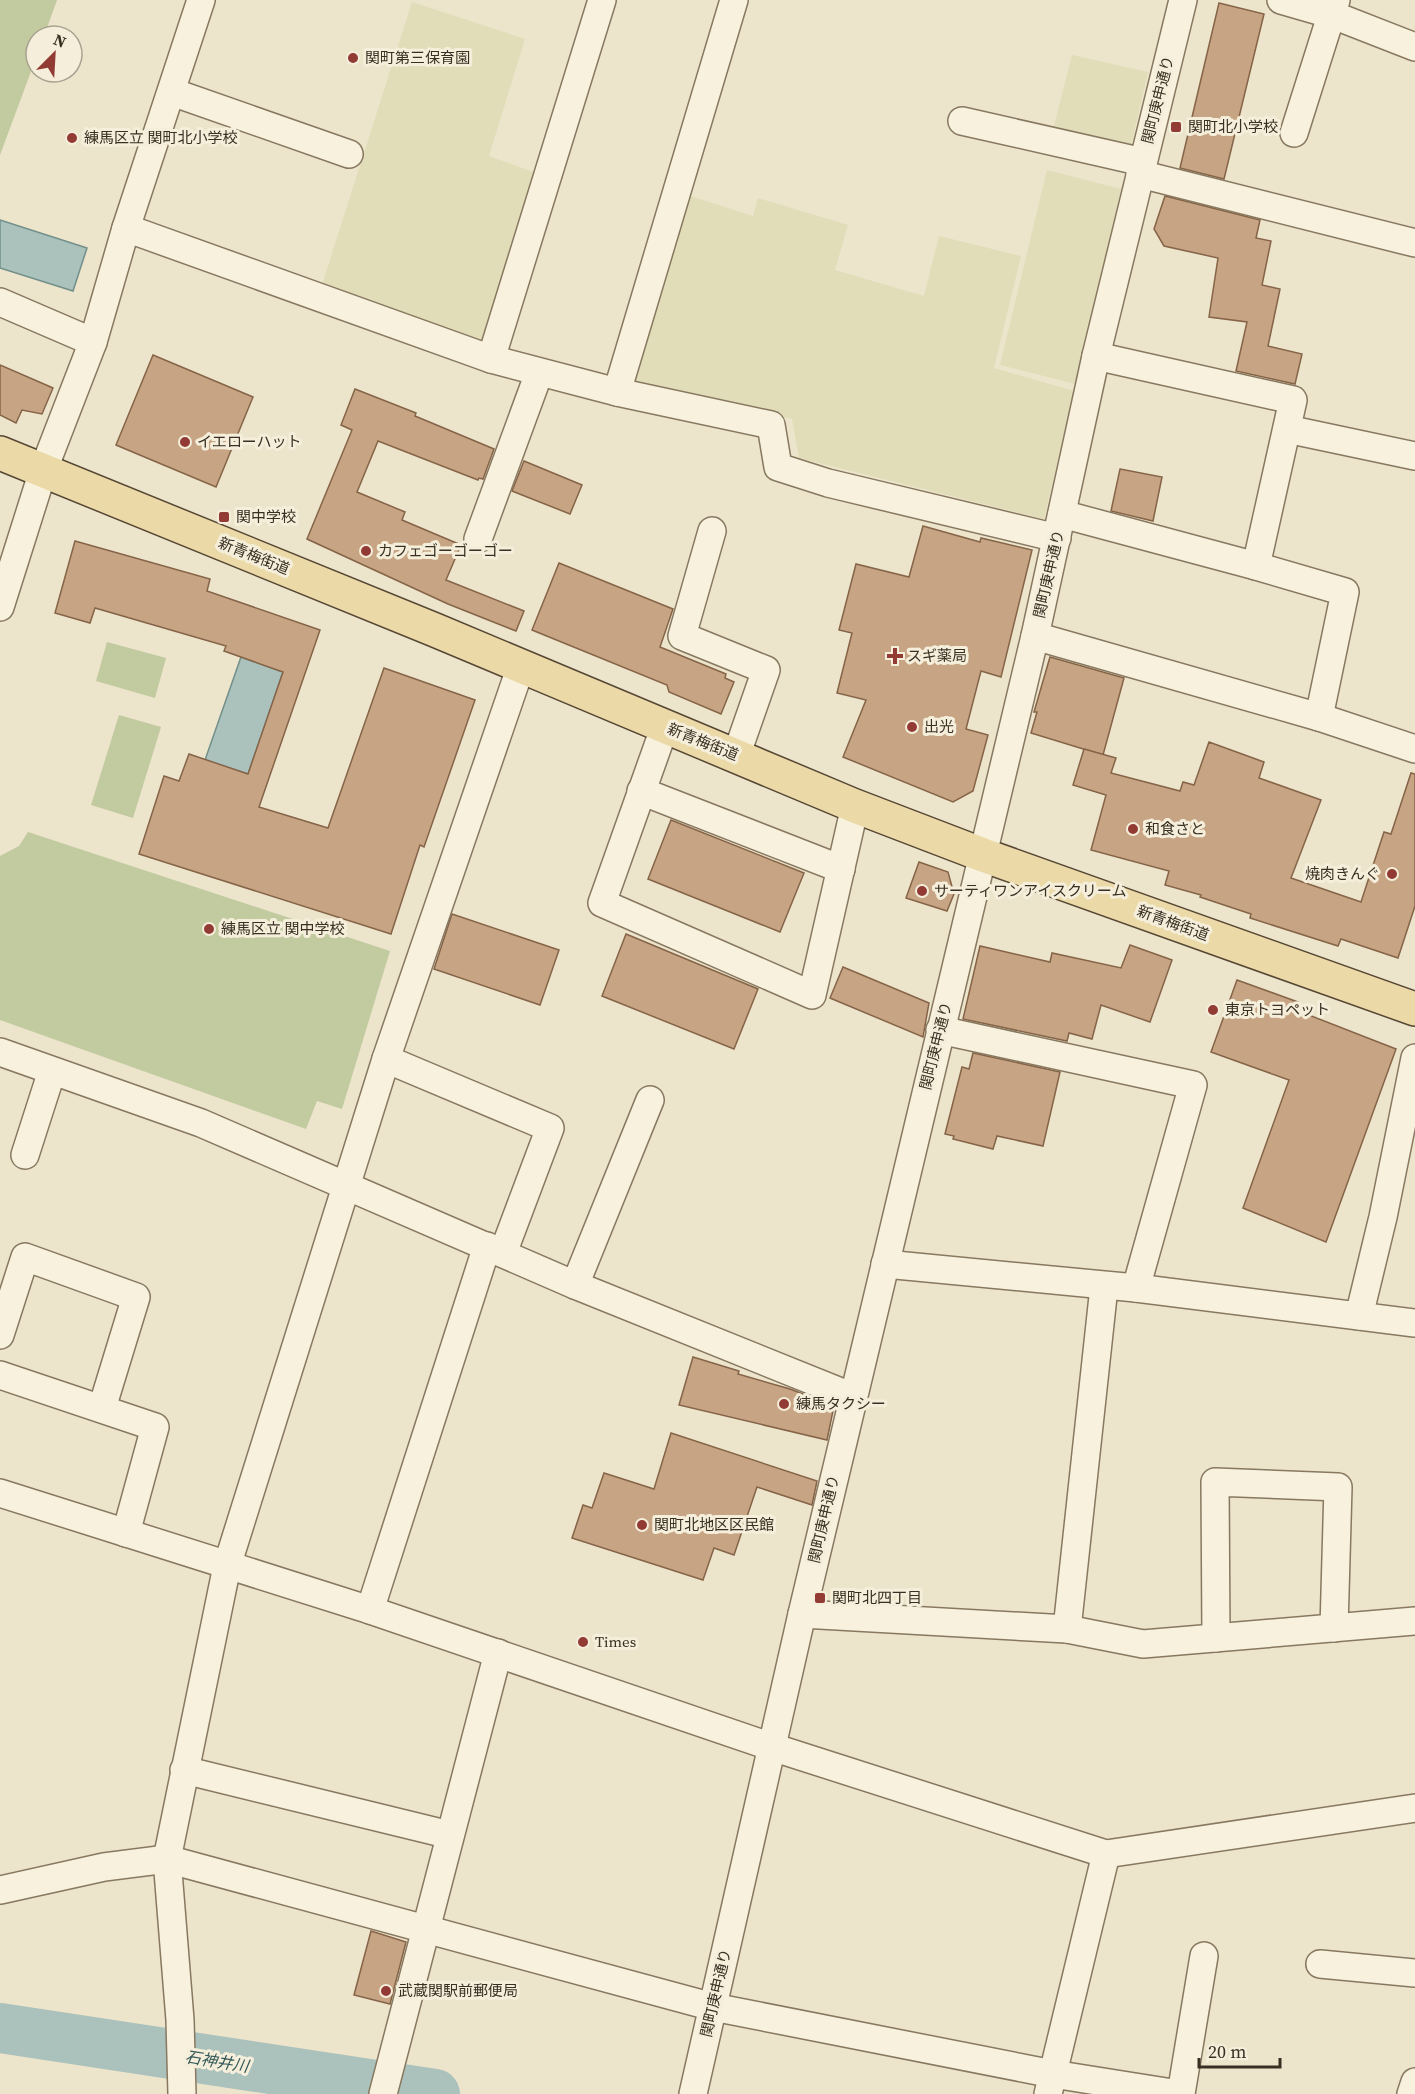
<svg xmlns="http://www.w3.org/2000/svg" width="1415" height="2094" font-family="'Source Serif 4','Noto Sans JP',serif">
	<rect width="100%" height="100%" fill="#ece4cb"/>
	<g fill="#e1ddb9">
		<polygon points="412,2 525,39 489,156 536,173 482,343 321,288"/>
		<polygon points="1072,55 1148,72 1130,150 1052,134"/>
		<polygon points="1047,170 1121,189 1075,384 1000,365"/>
		<polygon points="690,196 753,216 758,198 848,225 835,270 924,296 939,236 1021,256 994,368 1074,391 1044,519 799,458 792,419 635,381"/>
	</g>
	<g fill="#c2caa0">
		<polygon points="0,0 57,0 44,36 36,36 36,58 0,155"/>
		<polygon points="107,642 166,658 155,698 96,681"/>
		<polygon points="119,715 161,727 133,818 91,805"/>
		<polygon points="28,832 390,951 342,1109 317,1101 306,1129 0,1020 0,856 19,846"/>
	</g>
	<g fill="#abc1bc" stroke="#728f8a" stroke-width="1.5">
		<polygon points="0,220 87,248 73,291 0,268"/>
		<polygon points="241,657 283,672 248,774 205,760"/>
	</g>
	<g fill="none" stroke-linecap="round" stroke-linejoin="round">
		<polyline stroke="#abc1bc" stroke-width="50" points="0,2028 435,2094"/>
	</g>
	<g fill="#c7a584" stroke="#856448" stroke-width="1.5">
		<polygon points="1219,3 1264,14 1224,179 1180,168"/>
		<polygon points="1165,196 1260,220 1256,238 1271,241 1262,285 1280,289 1268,346 1302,354 1295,384 1236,371 1247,322 1209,317 1218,258 1164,246 1154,229"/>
		<polygon points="153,355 253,397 216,487 116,445"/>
		<polygon points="0,365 53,388 42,414 22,410 16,423 0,415"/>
		<polygon points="355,389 416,413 415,416 494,449 483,479 479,478 478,480 378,441 357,492 405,512 402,520 461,545 446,580 524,611 516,631 448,604 307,539 352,430 341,425"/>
		<polygon points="524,461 582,485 570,514 512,491"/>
		<polygon points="1120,469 1162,477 1153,521 1111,511"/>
		<polygon points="923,526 980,542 981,538 1032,550 1001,677 981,671 966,729 988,735 973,791 953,802 843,757 866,700 837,693 852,633 839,630 856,564 909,577"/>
		<polygon points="75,541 210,579 207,591 320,630 259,807 328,828 384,668 475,700 424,847 420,845 391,934 139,854 164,776 179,781 189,754 248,774 283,672 224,651 226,646 95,608 90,623 55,613"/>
		<polygon points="559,563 673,609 660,647 726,674 725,678 734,682 721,714 669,692 667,685 532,630"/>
		<polygon points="1050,657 1124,678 1103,755 1031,733 1037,712 1034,712"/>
		<polygon points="1209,742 1264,762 1259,778 1321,800 1291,878 1361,902 1384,832 1391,834 1411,773 1415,774 1415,906 1398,958 1341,939 1338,946 1250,918 1251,914 1200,897 1201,895 1165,885 1169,871 1091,850 1106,795 1073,785 1084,749 1116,758 1111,773 1180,791 1183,782 1194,785"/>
		<polygon points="671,820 804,873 780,932 648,879"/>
		<polygon points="919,862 948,872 954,894 947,911 906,898"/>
		<polygon points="452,914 559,950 540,1005 434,969"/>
		<polygon points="626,934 758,989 734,1049 602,996"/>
		<polygon points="1130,945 1172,960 1150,1022 1101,1005 1092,1039 1069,1033 1067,1041 963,1019 980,946 1050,962 1052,953 1121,968"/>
		<polygon points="843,967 929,1003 923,1037 830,998"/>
		<polygon points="1237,980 1298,1002 1296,1010 1396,1049 1326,1242 1243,1208 1289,1080 1211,1052"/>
		<polygon points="973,1053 1060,1072 1043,1146 997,1136 993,1149 953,1139 954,1136 945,1134 962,1067 969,1069"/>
		<polygon points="693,1357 739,1371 738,1374 790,1389 834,1406 827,1440 679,1405"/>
		<polygon points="671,1433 817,1481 812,1505 757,1487 734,1555 714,1548 703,1580 572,1538 583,1505 592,1508 604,1473 654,1489"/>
		<polygon points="371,1931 406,1942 390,2004 354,1995"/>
	</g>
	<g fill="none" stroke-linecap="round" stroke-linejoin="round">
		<g stroke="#887860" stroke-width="30">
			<g id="minor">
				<polyline points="1281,0 1333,15 1415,47"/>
				<polyline points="172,92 349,154"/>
				<polyline points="962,121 1143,162"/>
				<polyline points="1294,133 1336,0"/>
				<polyline points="1140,174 1415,243"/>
				<polyline points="126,228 491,359 617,392 771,425 778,467 828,483 1057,538"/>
				<polyline points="0,302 93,342"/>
				<polyline points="1096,356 1293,400 1256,566 1345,592 1319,717"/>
				<polyline points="491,359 602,0"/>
				<polyline points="617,392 734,0"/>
				<polyline points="1287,429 1415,456"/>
				<polyline points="1062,514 1256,566"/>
				<polyline points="712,531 682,636 766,670 736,756"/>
				<polyline points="478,539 539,373"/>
				<polyline points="0,607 43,471 93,342 126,228 201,0"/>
				<polyline points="1035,636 1319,717 1415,749"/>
				<polyline points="665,726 602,903 812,995 855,806"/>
				<polyline points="641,791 841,869"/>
				<polyline points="940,1030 1193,1085 1136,1288"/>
				<polyline points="0,1052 201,1123 575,1285 853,1397"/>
				<polyline points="386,1059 550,1128 503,1253"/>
				<polyline points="25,1155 52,1071"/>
				<polyline points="885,1264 1136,1288 1415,1323"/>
				<polyline points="575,1285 650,1100"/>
				<polyline points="1359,1316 1383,1217 1415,1058"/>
				<polyline points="0,1335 25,1257 136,1297 102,1408"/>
				<polyline points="0,1375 155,1427 126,1533"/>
				<polyline points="0,1493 370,1610 772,1747 1106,1854 1415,1808"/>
				<polyline points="370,1610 487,1246"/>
				<polyline points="802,1614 1067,1629 1143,1644 1415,1621"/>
				<polyline points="1067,1629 1104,1287"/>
				<polyline points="1216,1638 1215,1482 1338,1487 1334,1628"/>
				<polyline points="184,1770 450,1835"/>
				<polyline points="0,1890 104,1867 167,1859 713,2007 1053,2074 1179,2094"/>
				<polyline points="1320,1964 1415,1973"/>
				<polyline points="182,2094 180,2020 167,1859 227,1566 386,1059 521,666"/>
				<polyline points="383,2094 498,1653"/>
				<polyline points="693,2094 802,1614 1035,636 1096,356 1183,0"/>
				<polyline points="1048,2094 1106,1854"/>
				<polyline points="1181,2094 1204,1956"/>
				<polyline points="1411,2094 1415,2082"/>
			</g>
		</g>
		<g stroke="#564634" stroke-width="36">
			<polyline id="major" points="0,453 435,630 855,806 983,855 1415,1009"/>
		</g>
		<use href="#minor" stroke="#f7f1de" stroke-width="27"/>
		<use href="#major" stroke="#ebdaa7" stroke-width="33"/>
	</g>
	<g fill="#923b35" stroke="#f4eeda" stroke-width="2">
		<circle cx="353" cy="58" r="6"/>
		<rect x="1170" y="121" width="12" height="12" rx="3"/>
		<circle cx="72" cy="138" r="6"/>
		<circle cx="185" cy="442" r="6"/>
		<rect x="218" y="511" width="12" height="12" rx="3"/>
		<circle cx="366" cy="551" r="6"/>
		<path d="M892 647h6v6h6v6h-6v6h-6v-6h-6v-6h6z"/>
		<circle cx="912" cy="727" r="6"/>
		<circle cx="1133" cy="829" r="6"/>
		<circle cx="1392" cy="874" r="6"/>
		<circle cx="922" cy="891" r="6"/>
		<circle cx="209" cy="929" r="6"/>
		<circle cx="1213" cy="1010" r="6"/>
		<circle cx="784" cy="1404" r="6"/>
		<circle cx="642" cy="1525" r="6"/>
		<rect x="814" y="1592" width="12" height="12" rx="3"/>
		<circle cx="583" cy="1642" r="6"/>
		<circle cx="386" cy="1991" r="6"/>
	</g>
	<g text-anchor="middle" stroke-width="6" stroke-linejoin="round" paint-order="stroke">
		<g font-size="15" fill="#3a2f23" stroke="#f4eeda" text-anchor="start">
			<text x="365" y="63">関町第三保育園</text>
			<text x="1188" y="132">関町北小学校</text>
			<text x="84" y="143">練馬区立 関町北小学校</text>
			<text x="197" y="447">イエローハット</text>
			<text x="236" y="522">関中学校</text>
			<text x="378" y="556">カフェゴーゴーゴー</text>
			<text x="907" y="661">スギ薬局</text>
			<text x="924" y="732">出光</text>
			<text x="1145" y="834">和食さと</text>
			<text x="1380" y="879" text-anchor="end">焼肉きんぐ</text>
			<text x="934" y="896">サーティワンアイスクリーム</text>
			<text x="221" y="934">練馬区立 関中学校</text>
			<text x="1225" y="1015">東京トヨペット</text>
			<text x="796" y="1409">練馬タクシー</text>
			<text x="654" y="1530">関町北地区区民館</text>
			<text x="832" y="1603">関町北四丁目</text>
			<text x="595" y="1647">Times</text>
			<text x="398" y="1996">武蔵関駅前郵便局</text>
		</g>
		<g font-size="15" fill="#3a2f23" stroke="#f4eeda">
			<text transform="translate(1158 100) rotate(-76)" y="5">関町庚申通り</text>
			<text transform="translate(254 556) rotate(22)" y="5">新青梅街道</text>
			<text transform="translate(1049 574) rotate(-77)" y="5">関町庚申通り</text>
			<text transform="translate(703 742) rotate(22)" y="5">新青梅街道</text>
			<text transform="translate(1173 923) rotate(20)" y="5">新青梅街道</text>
			<text transform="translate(936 1046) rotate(-76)" y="5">関町庚申通り</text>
			<text transform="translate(824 1519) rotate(-77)" y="5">関町庚申通り</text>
			<text transform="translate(716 1993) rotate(-77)" y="5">関町庚申通り</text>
		</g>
		<g font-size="16" font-style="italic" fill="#335858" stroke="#f4eeda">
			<text transform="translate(217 2061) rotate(9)" y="6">石神井川</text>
		</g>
	</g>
	<g transform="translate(54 54) rotate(24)"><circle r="28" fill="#f4eeda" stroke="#aaa291" stroke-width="1.5"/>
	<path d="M0-4.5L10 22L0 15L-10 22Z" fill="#923b35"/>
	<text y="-9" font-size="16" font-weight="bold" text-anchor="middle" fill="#3a2f23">N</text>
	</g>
	<path d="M1199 2058v9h81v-9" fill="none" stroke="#3a2f23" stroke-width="3"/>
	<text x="1208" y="2058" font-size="18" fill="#3a2f23" stroke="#f4eeda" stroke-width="4.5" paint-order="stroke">20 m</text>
</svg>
